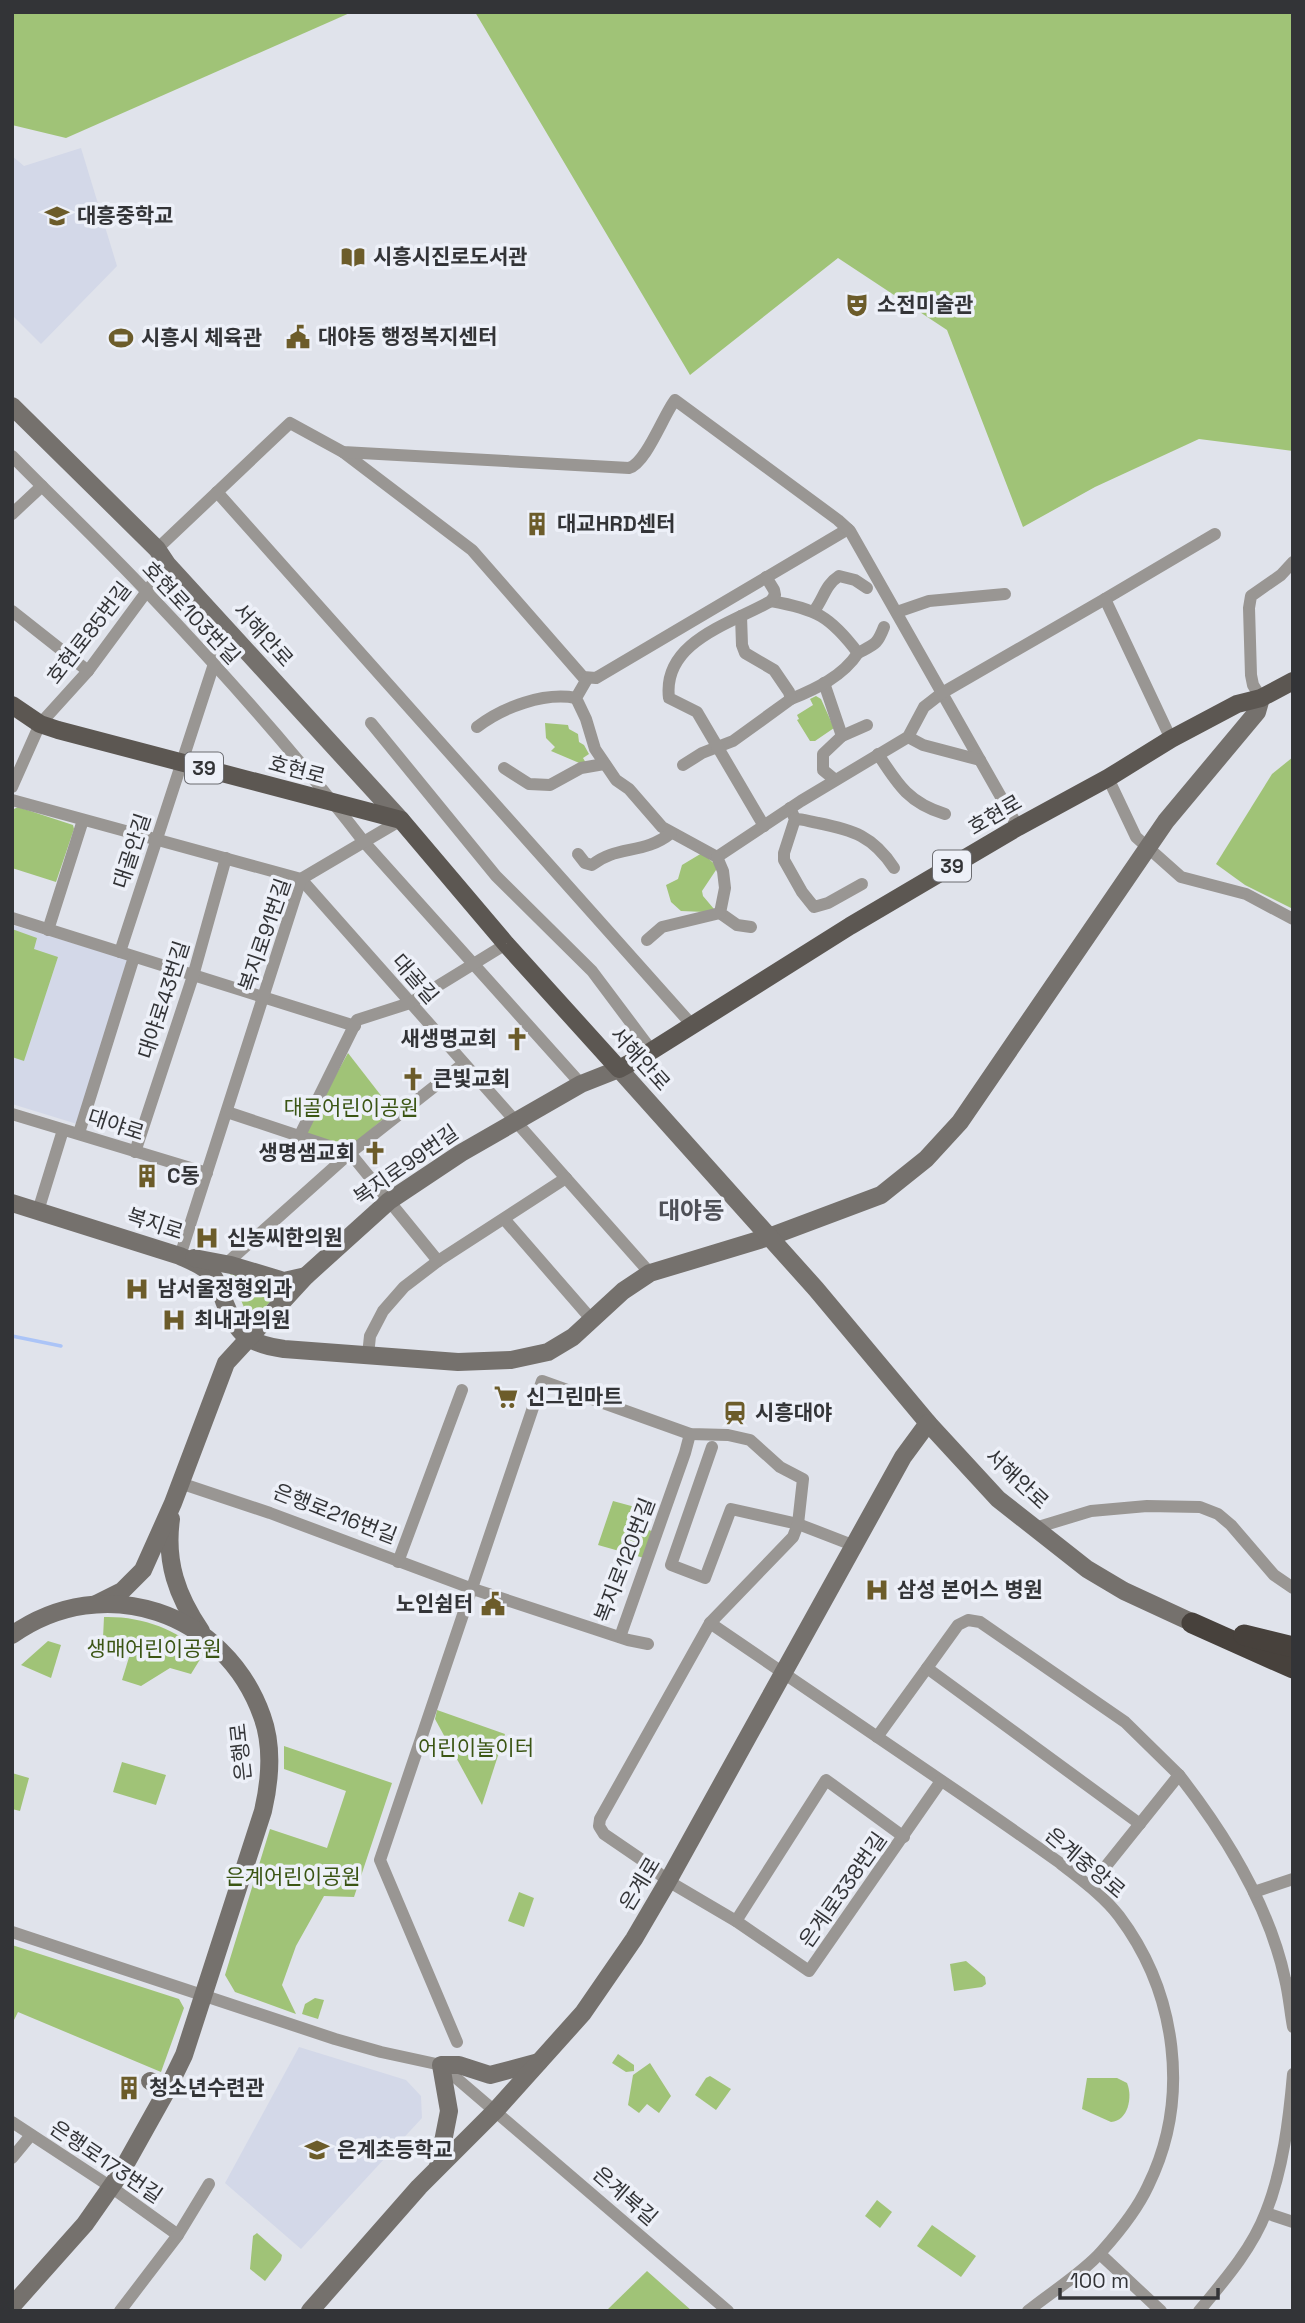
<svg xmlns="http://www.w3.org/2000/svg" width="1305" height="2323" font-family="'Space Grotesk','Noto Sans KR',sans-serif">
	<rect width="100%" height="100%" fill="#e0e3eb"/>
	<g fill="#d3d8e8">
		<polygon points="81,148 117,266 41,344 12,315 12,156 24,166"/>
		<polygon points="12,925 129,960 77,1124 12,1104"/>
		<polygon points="299,2047 406,2080 421,2096 422,2118 301,2249 225,2183"/>
	</g>
	<g fill="#a0c377">
		<polygon points="12,12 352,12 66,138 12,125"/>
		<polygon points="475,12 1293,12 1293,451 1199,439 1095,487 1023,527 947,330 838,258 690,375"/>
		<polygon points="816,696 821,699 834,728 815,741 810,741 797,720 799,719 797,715 813,705 810,699"/>
		<polygon points="545,723 568,725 569,729 578,734 579,742 584,745 589,754 583,758 586,763 584,765 551,751 555,747 546,738"/>
		<polygon points="1293,757 1293,909 1245,885 1216,864 1272,774"/>
		<polygon points="18,807 73,825 74,829 56,882 12,868 12,813 14,809"/>
		<polygon points="702,853 718,867 702,891 703,896 714,909 705,912 681,911 671,902 666,885 678,879 682,865"/>
		<polygon points="12,929 37,938 34,949 58,957 24,1061 12,1057"/>
		<polygon points="348,1053 393,1111 350,1147 305,1133 305,1130"/>
		<polygon points="229,1271 283,1289 252,1320 248,1317"/>
		<polygon points="613,1501 635,1507 630,1525 652,1531 644,1558 598,1545"/>
		<path d="M 104,1617 C 142,1616 175,1629 204,1653 L 191,1674 L 170,1668 L 141,1686 L 122,1680 L 130,1654 L 103,1638 Z"/>
		<polygon points="48,1641 61,1645 51,1678 21,1665"/>
		<polygon points="437,1710 505,1734 482,1805 435,1719"/>
		<polygon points="284,1746 392,1783 354,1897 324,1896 296,1946 282,1985 296,2014 235,1992 225,1975 270,1829 327,1848 346,1791 284,1769"/>
		<polygon points="122,1762 166,1775 156,1805 113,1792"/>
		<polygon points="12,1773 29,1778 20,1811 12,1809"/>
		<polygon points="519,1892 534,1898 524,1927 508,1921"/>
		<polygon points="12,1945 179,1999 184,2008 161,2072 18,2012 12,2024"/>
		<polygon points="966,1961 985,1977 986,1984 982,1987 954,1991 950,1964"/>
		<polygon points="315,1998 324,2000 318,2019 302,2014 305,2004"/>
		<polygon points="618,2054 634,2065 634,2071 626,2072 612,2063"/>
		<polygon points="650,2063 671,2096 659,2113 647,2104 639,2113 628,2105 633,2075"/>
		<polygon points="710,2076 731,2089 716,2110 695,2095 706,2078"/>
		<path d="M 1087,2078 L 1117,2078 L 1127,2083 C 1133,2097 1128,2121 1111,2122 L 1082,2109 Z"/>
		<polygon points="877,2200 892,2212 880,2228 865,2216"/>
		<polygon points="932,2225 976,2256 961,2277 917,2246"/>
		<polygon points="257,2233 282,2255 281,2260 265,2281 250,2269 253,2236"/>
		<polygon points="647,2271 692,2311 606,2311"/>
	</g>
	<g fill="none" stroke-linecap="round" stroke-linejoin="round">
		<polyline stroke="#abc4f7" stroke-width="3.5" points="12,1336 61,1346"/>
		<g stroke="#999693" stroke-width="12">
			<polyline points="343,452 472,550 583,677 596,678 848,529"/>
			<path d="M 12,456 C 57,502 104,546 147,592 C 223,672 297,755 364,842 L 581,1084"/>
			<polyline points="217,492 692,1025"/>
			<polyline points="12,514 42,486"/>
			<path d="M 157,549 L 290,423 L 343,452 L 629,468 C 646,463 663,416 675,400 L 838,520 L 850,531 L 1018,827"/>
			<polyline points="1105,599 1215,534"/>
			<path d="M 771,601 C 816,609 830,616 858,653 C 875,644 877,645 884,627"/>
			<polyline points="12,611 88,671"/>
			<path d="M 814,611 C 824,598 825,585 839,576 L 855,580 L 867,588"/>
			<polyline points="897,612 929,601 1005,594"/>
			<polyline points="587,679 576,698 586,719 595,749 616,780 629,789 662,827 717,857 723,871 725,888 720,913 737,925 751,927"/>
			<polyline points="824,683 842,736 823,754 823,770 834,779"/>
			<polyline points="1261,698 1253,685 1251,675 1249,608 1251,596 1281,575 1293,562"/>
			<path d="M 791,699 C 816,689 843,676 858,653"/>
			<polyline points="371,723 496,876 592,971 652,1051"/>
			<path d="M 477,727 C 503,707 544,692 576,698"/>
			<polyline points="842,736 867,725"/>
			<polyline points="908,737 923,745 980,760"/>
			<path d="M 878,754 C 898,785 909,803 945,814"/>
			<polyline points="683,765 702,753 733,741 791,699 789,692 774,670 745,653 742,645 741,616"/>
			<polyline points="504,768 529,784 550,785 581,768 604,764"/>
			<polyline points="1108,778 1136,837 1181,877 1246,894 1293,919"/>
			<polyline points="12,787 40,724 88,671 167,564"/>
			<polyline points="12,800 301,879 650,1273"/>
			<polyline points="790,808 795,819 784,853 784,860 802,892 814,907 828,903 862,884"/>
			<path d="M 795,819 C 804,819 810,822 818,823 C 853,830 873,836 894,868"/>
			<path d="M 764,826 L 697,712 L 669,698 C 662,641 733,623 771,601 L 775,595 L 774,590 L 766,577"/>
			<path d="M 578,854 L 585,863 L 592,865 C 616,845 644,855 671,833"/>
			<polyline points="717,857 801,801 908,737 924,707 942,693 1105,599 1171,739"/>
			<polyline points="12,918 355,1026"/>
			<polyline points="48,930 83,820"/>
			<polyline points="647,940 662,927 720,913"/>
			<polyline points="120,952 226,627"/>
			<polyline points="227,1112 350,1153 438,1261"/>
			<polyline points="12,1114 207,1173"/>
			<polyline points="79,1133 134,957"/>
			<polyline points="300,1135 357,1020 410,1003 506,944"/>
			<polyline points="135,1152 193,976 226,858"/>
			<polyline points="38,1211 63,1130"/>
			<polyline points="505,1220 592,1320"/>
			<polyline points="180,1256 301,879 401,820"/>
			<polyline points="227,1263 350,1153 463,1064"/>
			<polyline points="368,1355 370,1336 383,1311 404,1287 438,1261 566,1178"/>
			<polyline points="712,1447 671,1565 705,1578 731,1509 798,1524 855,1546"/>
			<polyline points="180,1483 270,1513 473,1589 628,1640 648,1644"/>
			<polyline points="1035,1528 1091,1511 1147,1506 1200,1507 1218,1514 1231,1525 1274,1575 1293,1588"/>
			<polyline points="398,1562 462,1390"/>
			<path d="M 710,1623 C 795,1680 879,1739 964,1796 C 996,1818 1028,1840 1060,1863 C 1080,1879 1103,1895 1119,1916 C 1177,1993 1191,2099 1148,2186 C 1137,2210 1119,2232 1102,2251 C 1084,2272 1050,2293 1028,2311"/>
			<polyline points="620,1637 685,1453 690,1434"/>
			<polyline points="877,1737 927,1668"/>
			<polyline points="1140,1824 927,1668 958,1625 968,1620 980,1622 1125,1722 1179,1775"/>
			<path d="M 1090,1886 L 1179,1775 C 1225,1834 1269,1905 1285,1979 C 1289,1995 1290,2011 1293,2027"/>
			<polyline points="1254,1892 1293,1879"/>
			<polyline points="736,1921 826,1780 904,1837"/>
			<polyline points="12,1932 335,2039 381,2052 441,2065 728,2311"/>
			<polyline points="457,2042 380,1860 542,1381 690,1434 728,1435 750,1440 780,1467 803,1479 798,1524 793,1537 710,1623 600,1819 599,1826 604,1834 645,1862 668,1881 736,1921 809,1971 941,1781"/>
			<polyline points="12,2122 111,2187 178,2235"/>
			<polyline points="12,2158 31,2135"/>
			<polyline points="1266,2213 1293,2222"/>
			<polyline points="1100,2254 1161,2311"/>
			<polyline points="120,2311 178,2235 209,2184"/>
			<path d="M 1199,2311 C 1224,2281 1252,2249 1266,2212 C 1283,2169 1289,2120 1293,2074"/>
		</g>
		<g stroke="#75716d" stroke-width="18">
			<polyline points="12,406 157,549 167,564 401,820"/>
			<path d="M 12,1203 L 180,1256 C 191,1261 205,1266 213,1276 C 218,1283 221,1292 224,1301 C 237,1335 249,1344 284,1349 L 458,1362 L 511,1360 L 548,1352 L 573,1337 L 623,1291 L 650,1273 L 769,1237 L 881,1195 L 926,1159 L 960,1122 L 1166,821 L 1257,712 L 1261,698"/>
			<polyline points="194,1258 231,1265 284,1281 306,1276"/>
			<path d="M 171,1519 C 165,1562 177,1596 201,1631"/>
			<polyline points="96,1604 122,1591 143,1570 173,1503 226,1363 306,1276 389,1201 461,1153 581,1084 619,1069 816,1289 928,1423 998,1499 1087,1569 1124,1591 1204,1628"/>
			<path d="M 12,1635 C 104,1570 225,1612 262,1716 C 273,1746 270,1781 263,1811 L 184,2055 L 167,2090 L 120,2174 L 85,2224 L 12,2306"/>
			<polyline points="150,2081 167,2090"/>
			<polyline points="438,2167 449,2111 441,2065 459,2065 490,2075 539,2062"/>
			<polyline points="310,2311 419,2187 496,2110 583,2013 634,1939 668,1881 903,1457 928,1423"/>
		</g>
		<polyline stroke="#5c5752" stroke-width="18" points="12,705 40,724 58,730 401,820 506,944 619,1069 645,1055 850,926 1018,827 1108,778 1171,739 1237,704 1261,698 1293,681"/>
		<g stroke="#47413c" stroke-width="21">
			<polyline points="1192,1623 1293,1668"/>
			<polyline points="1244,1635 1293,1647"/>
		</g>
	</g>
	<defs>
		<g id="school-bare" transform="scale(1.89)"><path d="M0-5L7-2L0 1L-7-2ZM-4 1L0 2.5L4 1V4Q0 6-4 4Z" fill="#6c5c2a" stroke="#edf0f8" stroke-width="2.5" paint-order="stroke"/></g>
		<g id="library-bare" transform="scale(1.89)"><path d="M-6-4Q-3-5.5-.7-3.5V5Q-3 3-6 4ZM6-4Q3-5.5 .7-3.5V5Q3 3 6 4Z" fill="#6c5c2a" stroke="#edf0f8" stroke-width="2.5" paint-order="stroke"/></g>
		<g id="theatre-bare" transform="scale(1.89)"><path d="M-5-5.5Q0-4 5-5.5V0Q5 5 0 6Q-5 5-5 0ZM-3.3-2.5H-1v1.5H-3.3ZM1-2.5H3.3v1.5H1ZM-2.8 1Q0 5.5 2.8 1Z" fill="#6c5c2a" stroke="#edf0f8" stroke-width="2.5" paint-order="stroke"/></g>
		<g id="civic-bare" transform="scale(1.89)"><path d="M-.6-6.5H3V-4.5H.6V-3L4-1V1h2V6H-6V1h2V-1L-.6-3ZM-1.2 2.5V6h2.4V2.5Z" fill="#6c5c2a" stroke="#edf0f8" stroke-width="2.5" paint-order="stroke"/></g>
		<g id="stadium-bare" transform="scale(1.89)"><path d="M0-5a6.5 5 0 1 0 0 10a6.5 5 0 1 0 0-10ZM-3.5-1.8h7v3.6h-7Z" fill="#6c5c2a" stroke="#edf0f8" stroke-width="2.5" paint-order="stroke"/></g>
		<g id="building-bare" transform="scale(1.89)"><path d="M-4-6H4V6H1V3H-1V6H-4ZM-2.5-4.3h1.7v1.8h-1.7ZM.8-4.3h1.7v1.8H.8ZM-2.5-1h1.7V.8h-1.7ZM.8-1h1.7V.8H.8Z" fill="#6c5c2a" stroke="#edf0f8" stroke-width="2.5" paint-order="stroke"/></g>
		<g id="church-bare" transform="scale(1.89)"><path d="M-1.2-6h2.4v3.5h3.3v2.4h-3.3V6h-2.4V-.1h-3.3v-2.4h3.3Z" fill="#6c5c2a" stroke="#edf0f8" stroke-width="2.5" paint-order="stroke"/></g>
		<g id="hospital-bare" transform="scale(1.89)"><path d="M-5-5h3v3.5h4V-5h3V5h-3V1.5h-4V5h-3Z" fill="#6c5c2a" stroke="#edf0f8" stroke-width="2.5" paint-order="stroke"/></g>
		<g id="supermarket-bare" transform="scale(1.89)"><path d="M-6-5.5h2.5l.6 2H6L4.5 2H-2.5L-4.4-4H-6ZM-1.5 3.2a1.3 1.3 0 1 0 .1 0ZM3 3.2a1.3 1.3 0 1 0 .1 0Z" fill="#6c5c2a" stroke="#edf0f8" stroke-width="2.5" paint-order="stroke"/></g>
		<g id="station-bare" transform="scale(1.89)"><path d="M-3-6H3Q5-6 5-4V2Q5 4 3 4L4.5 6H3L1.5 4h-3L-3 6H-4.5L-3 4Q-5 4-5 2V-4Q-5-6-3-6ZM-3.5-4v3h7v-3ZM-3.5 1v1.5H-2V1ZM2 1v1.5H3.5V1Z" fill="#6c5c2a" stroke="#edf0f8" stroke-width="2.5" paint-order="stroke"/></g>
	</defs>
	<g fill-rule="evenodd">
		<use href="#school-bare" x="57" y="216"/>
		<use href="#library-bare" x="353" y="257"/>
		<use href="#theatre-bare" x="857" y="305"/>
		<use href="#civic-bare" x="298" y="337"/>
		<use href="#stadium-bare" x="121" y="338"/>
		<use href="#building-bare" x="537" y="524"/>
		<use href="#church-bare" x="517" y="1039"/>
		<use href="#church-bare" x="413" y="1079"/>
		<use href="#church-bare" x="375" y="1153"/>
		<use href="#building-bare" x="147" y="1176"/>
		<use href="#hospital-bare" x="207" y="1238"/>
		<use href="#hospital-bare" x="137" y="1289"/>
		<use href="#hospital-bare" x="174" y="1320"/>
		<use href="#supermarket-bare" x="506" y="1397"/>
		<use href="#station-bare" x="735" y="1413"/>
		<use href="#hospital-bare" x="877" y="1590"/>
		<use href="#civic-bare" x="493" y="1604"/>
		<use href="#building-bare" x="129" y="2088"/>
		<use href="#school-bare" x="317" y="2150"/>
	</g>
	<g text-anchor="middle" stroke-width="7" stroke-linejoin="round" paint-order="stroke">
		<g fill="#edf0f8" stroke="#6b6c71" stroke-width="2">
			<rect x="185" y="752.5" width="38" height="31" rx="5"/>
			<rect x="933" y="850.5" width="38" height="31" rx="5"/>
		</g>
		<g font-size="19" font-weight="bold" fill="#333437">
			<text x="204" y="775">39</text>
			<text x="952" y="873">39</text>
		</g>
		<g font-size="21" font-weight="bold" fill="#333437" stroke="#edf0f8" text-anchor="start">
			<text x="77" y="223">대흥중학교</text>
			<text x="373" y="264">시흥시진로도서관</text>
			<text x="877" y="312">소전미술관</text>
			<text x="318" y="344">대야동 행정복지센터</text>
			<text x="141" y="345">시흥시 체육관</text>
			<text x="557" y="531">대교HRD센터</text>
			<text x="497" y="1046" text-anchor="end">새생명교회</text>
			<text x="433" y="1086">큰빛교회</text>
			<text x="355" y="1160" text-anchor="end">생명샘교회</text>
			<text x="167" y="1183">C동</text>
			<text x="227" y="1245">신농씨한의원</text>
			<text x="157" y="1296">남서울정형외과</text>
			<text x="194" y="1327">최내과의원</text>
			<text x="526" y="1404">신그린마트</text>
			<text x="755" y="1420">시흥대야</text>
			<text x="897" y="1597">삼성 본어스 병원</text>
			<text x="473" y="1611" text-anchor="end">노인쉼터</text>
			<text x="149" y="2095">청소년수련관</text>
			<text x="337" y="2157">은계초등학교</text>
		</g>
		<g font-size="21" fill="#333437" stroke="#edf0f8">
			<text transform="translate(191 613) rotate(47)" y="7">호현로103번길</text>
			<text transform="translate(89 633) rotate(-52)" y="7">호현로85번길</text>
			<text transform="translate(263 635) rotate(48)" y="7">서해안로</text>
			<text transform="translate(297 770) rotate(15)" y="7">호현로</text>
			<text transform="translate(995 815) rotate(-30)" y="7">호현로</text>
			<text transform="translate(132 851) rotate(-72)" y="7">대골안길</text>
			<text transform="translate(265 935) rotate(-71)" y="7">복지로91번길</text>
			<text transform="translate(415 979) rotate(49)" y="7">대골길</text>
			<text transform="translate(164 1000) rotate(-72)" y="7">대야로43번길</text>
			<text transform="translate(640 1059) rotate(48)" y="7">서해안로</text>
			<text transform="translate(116 1125) rotate(18)" y="7">대야로</text>
			<text transform="translate(406 1165) rotate(-35)" y="7">복지로99번길</text>
			<text transform="translate(155 1224) rotate(18)" y="7">복지로</text>
			<text transform="translate(1017 1479) rotate(43)" y="7">서해안로</text>
			<text transform="translate(335 1514) rotate(21)" y="7">은행로216번길</text>
			<text transform="translate(625 1560) rotate(-69)" y="7">복지로120번길</text>
			<text transform="translate(241 1752) rotate(-96)" y="7">은행로</text>
			<text transform="translate(1085 1863) rotate(40)" y="7">은계중앙로</text>
			<text transform="translate(640 1884) rotate(-59)" y="7">은계로</text>
			<text transform="translate(843 1890) rotate(-55)" y="7">은계로338번길</text>
			<text transform="translate(106 2162) rotate(34)" y="7">은행로173번길</text>
			<text transform="translate(625 2196) rotate(41)" y="7">은계북길</text>
		</g>
		<g font-size="21" fill="#3b5514" stroke="#edf0f8">
			<text x="351" y="1115">대골어린이공원</text>
			<text x="154" y="1656">생매어린이공원</text>
			<text x="476" y="1755">어린이놀이터</text>
			<text x="293" y="1884">은계어린이공원</text>
		</g>
		<g font-size="24" font-weight="bold" fill="#4f5158" stroke="#edf0f8">
			<text x="691" y="1219">대야동</text>
		</g>
	</g>
	<rect width="1305" height="2323" fill="none" stroke="#333437" stroke-width="28"/>
	<path d="M1060 2288v10h158v-10" fill="none" stroke="#333437" stroke-width="3.5"/>
	<text x="1070" y="2288" font-size="21" fill="#333437" stroke="#edf0f8" stroke-width="5" paint-order="stroke">100 m</text>
</svg>
